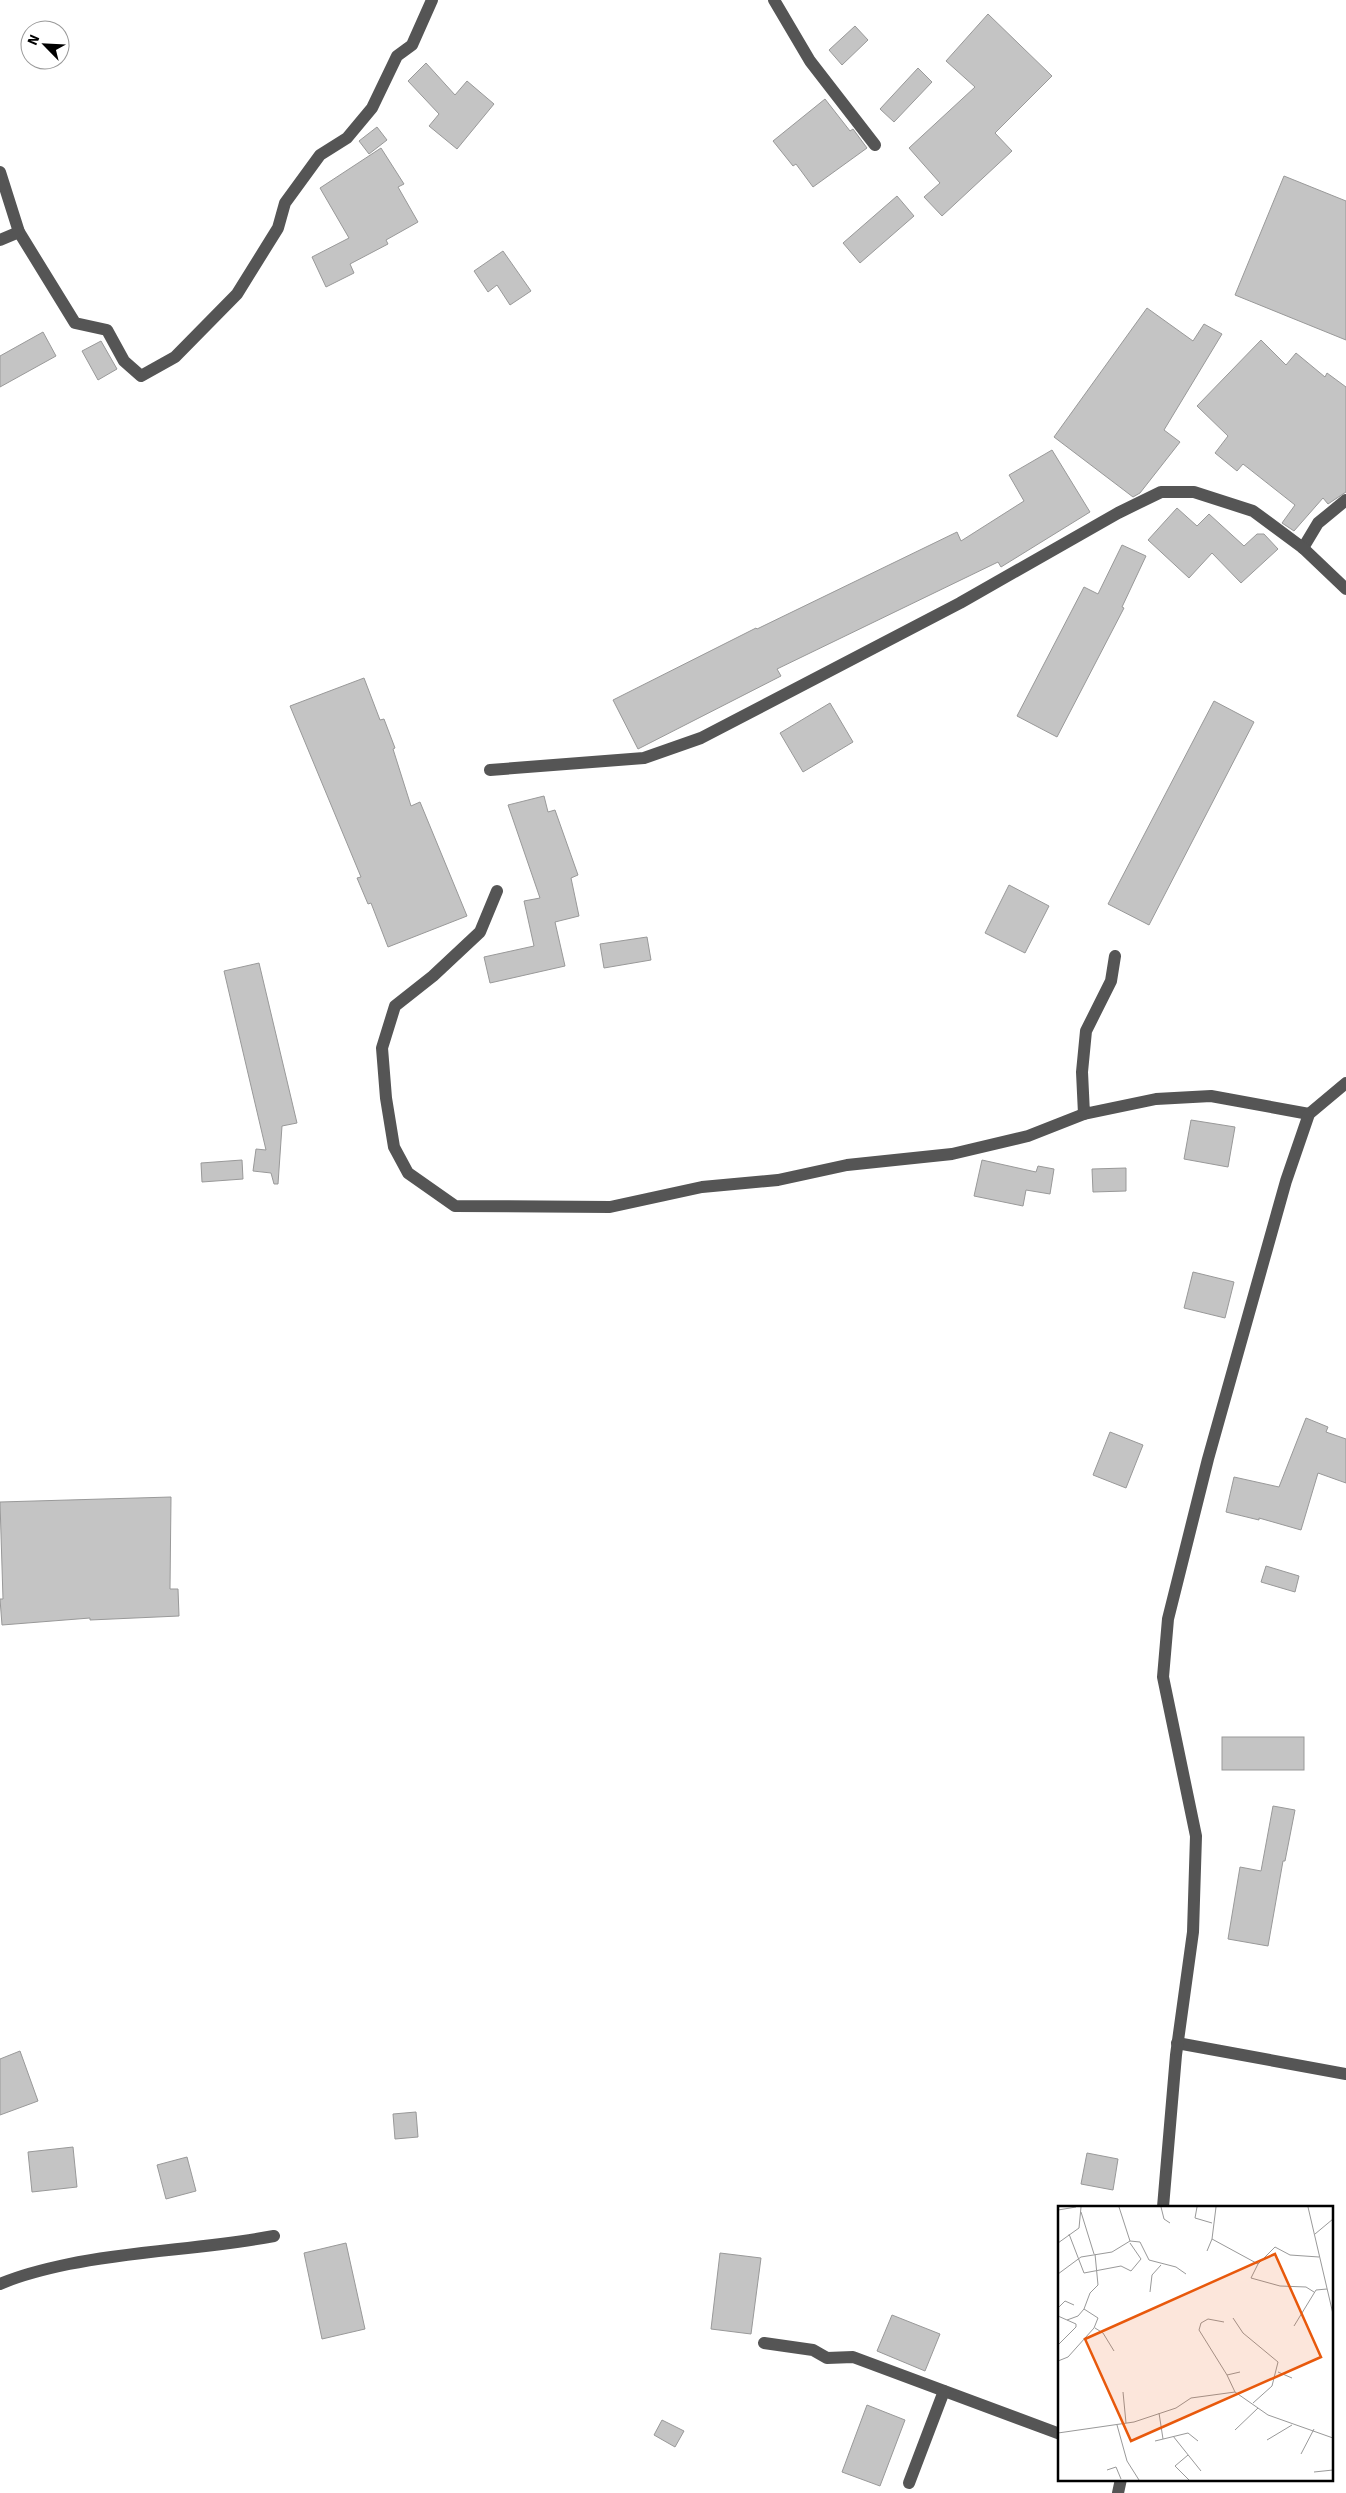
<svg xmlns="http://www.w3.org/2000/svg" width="1346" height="2493" font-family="Signika,sans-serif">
	<rect width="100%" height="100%" fill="#fff"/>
	<g fill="#c4c4c4" stroke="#999">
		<polygon points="988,14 1052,76 995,133 1012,151 942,216 924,197 940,183 909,148 975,87 946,61"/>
		<polygon points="855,26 868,40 842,65 829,50"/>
		<polygon points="426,63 455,95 467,81 494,104 457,149 429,126 439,114 408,81"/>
		<polygon points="918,68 932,82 894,122 880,109"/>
		<polygon points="825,99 850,131 853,129 867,148 813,187 796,164 793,166 773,141"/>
		<polygon points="377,127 387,140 369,154 359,141"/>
		<polygon points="381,148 404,184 398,187 418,222 386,240 388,244 350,264 354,273 326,287 312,257 349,238 320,188"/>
		<polygon points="1284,176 1346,201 1346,340 1235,295"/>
		<polygon points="897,196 914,216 860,263 843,243"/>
		<polygon points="503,251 531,291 510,305 497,285 488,292 474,271"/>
		<polygon points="1147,308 1193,341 1204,324 1222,334 1164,430 1180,442 1140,493 1133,497 1054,437"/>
		<polygon points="43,332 56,356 0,387 0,356"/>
		<polygon points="1261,340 1286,365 1296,353 1325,377 1327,373 1346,387 1346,492 1328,504 1323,498 1294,531 1282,523 1295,505 1243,464 1237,471 1215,453 1228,436 1197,406"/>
		<polygon points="101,341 117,369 98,380 82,351"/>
		<polygon points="1052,450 1090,512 1001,567 998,562 777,669 781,676 638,749 613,700 756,628 757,629 957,532 961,541 1024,501 1009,475"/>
		<polygon points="1177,508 1197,526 1209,514 1244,546 1257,534 1264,534 1278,549 1241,583 1212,553 1189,578 1148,540"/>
		<polygon points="1122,545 1146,556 1122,607 1124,608 1057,737 1017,716 1084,587 1098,594"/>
		<polygon points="364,678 380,720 384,719 395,748 393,749 411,806 420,802 467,916 388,947 371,903 368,904 357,878 361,877 290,706"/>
		<polygon points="1214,701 1254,722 1149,925 1108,904"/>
		<polygon points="830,703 853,742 803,772 780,733"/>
		<polygon points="544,796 548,812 555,810 578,875 571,878 579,916 555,922 565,966 490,983 484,957 534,946 524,901 540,898 508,805"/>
		<polygon points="1009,885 1049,906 1025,953 985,933"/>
		<polygon points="647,937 651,960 604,968 600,944"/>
		<polygon points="259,963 297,1123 282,1126 278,1184 274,1184 271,1173 253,1171 256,1149 266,1150 224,971"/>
		<polygon points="1191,1120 1235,1127 1228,1167 1184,1159"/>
		<polygon points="242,1160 243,1179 202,1182 201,1163"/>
		<polygon points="982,1160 1036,1172 1038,1166 1054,1169 1050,1194 1026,1190 1023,1206 974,1196"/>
		<polygon points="1126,1168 1126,1191 1093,1192 1092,1169"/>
		<polygon points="1193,1272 1234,1282 1225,1318 1184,1308"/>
		<polygon points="1306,1418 1328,1427 1326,1432 1346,1439 1346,1483 1318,1473 1301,1530 1259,1518 1259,1520 1226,1512 1234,1477 1279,1487"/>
		<polygon points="1110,1432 1143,1445 1126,1488 1093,1475"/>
		<polygon points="171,1497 170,1589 178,1589 179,1616 90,1620 90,1618 2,1625 0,1599 3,1599 0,1502"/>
		<polygon points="1266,1566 1299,1576 1295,1592 1261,1582"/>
		<rect x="1222" y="1737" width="82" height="33"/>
		<polygon points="1273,1806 1295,1810 1285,1861 1283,1861 1268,1946 1228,1939 1240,1867 1261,1871"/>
		<polygon points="20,2051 38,2101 0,2115 0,2059"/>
		<polygon points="416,2112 418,2137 395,2139 393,2114"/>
		<polygon points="73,2147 77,2187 32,2192 28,2152"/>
		<polygon points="1087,2153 1118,2159 1113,2190 1081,2184"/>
		<polygon points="187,2157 196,2191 166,2199 157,2165"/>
		<polygon points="346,2243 365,2329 322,2339 304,2253"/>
		<polygon points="720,2253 761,2258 751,2334 711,2329"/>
		<polygon points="892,2315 940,2334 925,2371 877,2351"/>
		<polygon points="867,2405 905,2420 880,2486 842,2472"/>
		<polygon points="662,2420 684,2431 675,2447 654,2435"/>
	</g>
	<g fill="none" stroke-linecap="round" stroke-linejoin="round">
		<g stroke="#555" stroke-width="12">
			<polyline points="774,0 810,61 875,145"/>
			<polyline points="0,172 19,232 75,323 107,330 124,361 141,376 175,357 237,294 278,228 285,203 320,155 347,138 372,108 397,56 412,45 432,0"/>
			<polyline points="0,240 19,232"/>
			<polyline points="1303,548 1318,523 1346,500"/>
			<polyline points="490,770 644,758 701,738 960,603 1118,513 1161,492 1194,492 1253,511 1303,548 1346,589"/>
			<polyline points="497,891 480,932 433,976 395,1006 382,1048 386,1098 394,1147 408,1173 455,1206 610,1207 702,1187 778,1180 847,1165 952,1154 1028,1136 1084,1114"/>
			<polyline points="1115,956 1111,981 1086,1031 1082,1072 1084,1114 1156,1099 1211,1096 1309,1114"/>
			<polyline points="1177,2043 1346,2074"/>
			<polyline points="1163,2207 1176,2055 1193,1932 1196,1836 1163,1677 1168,1619 1208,1459 1286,1181 1309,1114 1346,1083"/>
			<path d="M 0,2284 C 23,2274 45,2269 69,2264 C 137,2250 206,2249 274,2236"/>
			<polyline points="764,2343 813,2350 827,2358 853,2357 1060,2434"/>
			<polyline points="909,2483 944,2391"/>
			<polyline points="1118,2493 1121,2479"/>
		</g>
	</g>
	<g transform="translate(1058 2206)">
		<rect width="275" height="275" fill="#fff"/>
		<path fill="none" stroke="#999" stroke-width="1" d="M 61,1 L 72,35M 103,1 L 106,13 L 112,17M 139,1 L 137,12 L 154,17M 250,1 L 275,108M 0,4 L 18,1M 23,6 L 36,48M 11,28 L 26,67 L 63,60 L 73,65 L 83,53 L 72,37M 257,28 L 275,13M 154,33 L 200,58M 72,35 L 82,36 L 91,54 L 118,61 L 128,68M 0,37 L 21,22 L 23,1M 149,45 L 154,33 L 158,1M 0,68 L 23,51 L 54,46 L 72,35M 92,86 L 94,69 L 103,59M 256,86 L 248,81 L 222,80 L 193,72 L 200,58 L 217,41 L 232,49 L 261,51M 0,102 L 7,95 L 16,99M 0,110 L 9,114 L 20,110 L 26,103 L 32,87 L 40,79 L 37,48M 175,112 L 185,127 L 220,156 L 214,180 L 195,197M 166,116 L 150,113 L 143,117 L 141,124 L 169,169M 236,120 L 258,84 L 269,83M 37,122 L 45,127 L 56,145M 0,139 L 18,121 L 18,118 L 9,114M 0,155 L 10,151 L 36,122 L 40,112 L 26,103M 220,166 L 234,172M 65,186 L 68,217M 177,186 L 169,169 L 182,166M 101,207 L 105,233M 59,219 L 69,255 L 81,274M 177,224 L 200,202M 0,227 L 76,216 L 118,202 L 133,192 L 177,186 L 210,209 L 275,232M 115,230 L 143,265M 209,234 L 234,219M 97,235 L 130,227 L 140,235M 243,248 L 256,223M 130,249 L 117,260 L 131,274M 49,264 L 58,261 L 63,273M 256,266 L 275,264"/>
		<path fill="#e8590c" fill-opacity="0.15" stroke="#e8590c" stroke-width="2.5" d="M 217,48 L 263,151 L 73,235 L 27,133 Z"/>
		<rect width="275" height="275" fill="none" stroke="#000" stroke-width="2.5"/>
	</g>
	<g transform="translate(45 45) rotate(294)"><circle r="24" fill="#ffffff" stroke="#999999"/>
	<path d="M0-4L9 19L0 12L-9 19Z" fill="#000000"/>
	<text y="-8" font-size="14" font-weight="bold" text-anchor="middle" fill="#000000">N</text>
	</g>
</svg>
